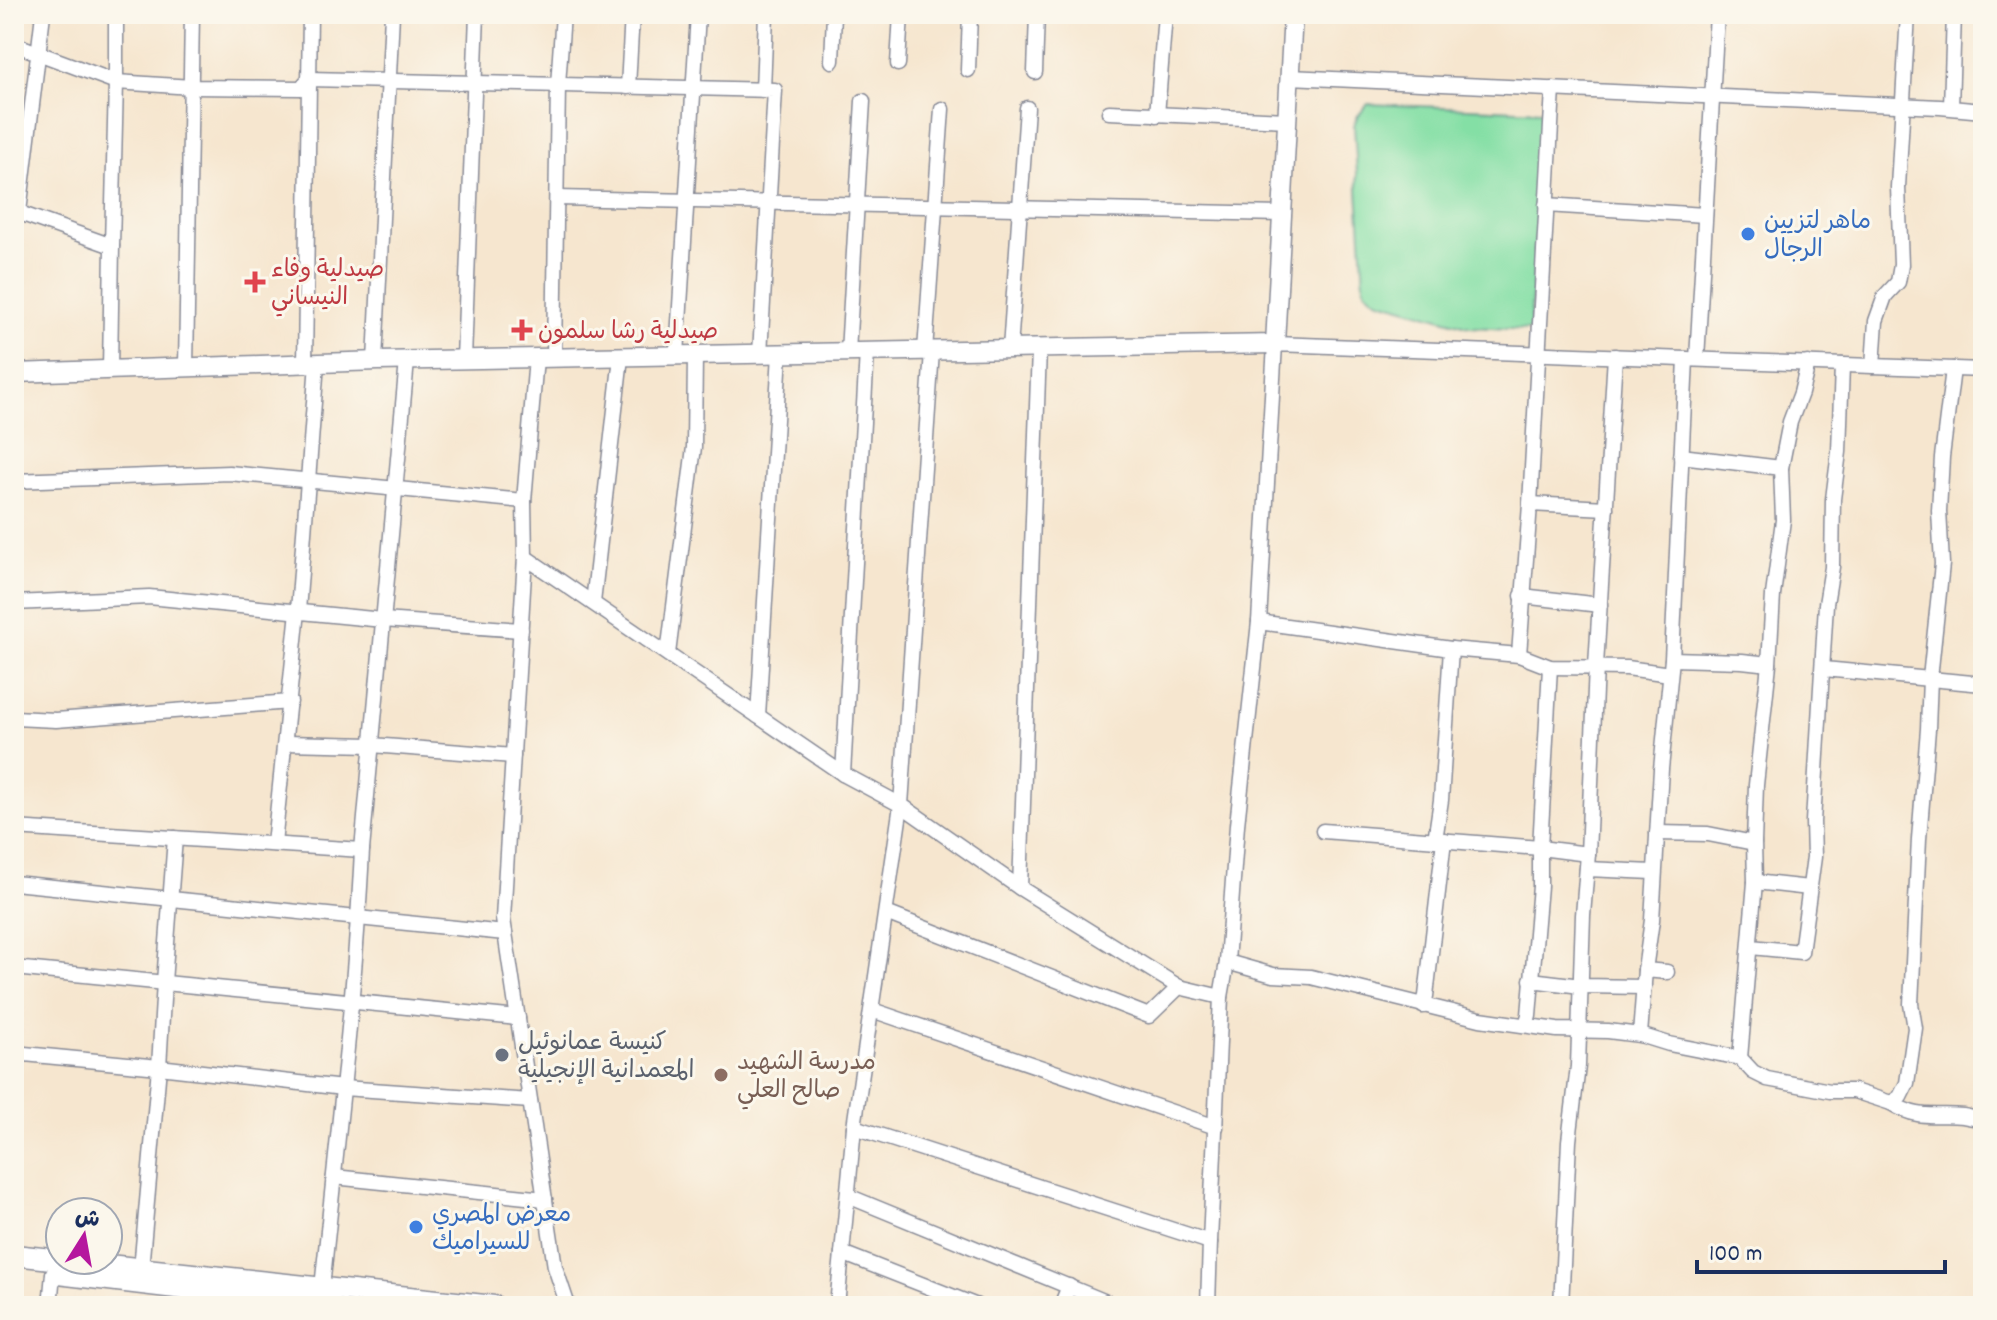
<svg xmlns="http://www.w3.org/2000/svg" width="1997" height="1320" font-family="Dekko,'Playpen Sans Arabic',sans-serif">
	<rect width="100%" height="100%" fill="#fbf7ec"/>
	<filter id="ink" filterUnits="userSpaceOnUse"><feTurbulence type="fractalNoise" baseFrequency=".0125" numOctaves="2"/><feDisplacementMap in="SourceGraphic" scale="16" xChannelSelector="R" yChannelSelector="G"/><feConvolveMatrix kernelMatrix="1 2 1 2 8 2 1 2 1" color-interpolation-filters="sRGB"/></filter>
	<filter id="wash" filterUnits="userSpaceOnUse"><feTurbulence type="fractalNoise" baseFrequency=".006" numOctaves="4" result="noise"/><feDisplacementMap in="SourceGraphic" scale="32" xChannelSelector="R" yChannelSelector="G"/><feGaussianBlur stdDeviation="1.8" result="paint"/><feColorMatrix in="noise" values="0 0 0 0 0 0 0 0 0 0 0 0 0 0 0 0 0 1.4 0 .05"/><feComposite in="paint" operator="in"/></filter>
	<g filter="url(#wash)">
		<rect width="100%" height="100%" fill="#f6e6cf"/>
		<polygon fill="#84dfa5" stroke="#508782" stroke-width="2" points="1368,104 1542,111 1530,330 1470,327 1377,300 1366,291 1364,285 1354,125 1357,117"/>
	</g>
	<g filter="url(#ink)">
		<g fill="none" stroke-linecap="round" stroke-linejoin="round">
			<g stroke="#888a96" stroke-width="17">
				<g id="minor">
					<polyline points="14,44 116,82 192,87 301,88 309,79 775,90 760,354"/>
					<polyline points="832,61 834,14"/>
					<polyline points="898,64 901,14"/>
					<polyline points="968,70 970,14"/>
					<polyline points="1035,72 1037,14"/>
					<polyline points="1289,77 1940,107 1983,111"/>
					<polyline points="628,87 632,14"/>
					<polyline points="763,90 766,14"/>
					<polyline points="1951,107 1954,14"/>
					<polyline points="1109,112 1287,120"/>
					<polyline points="1157,115 1165,14"/>
					<polyline points="557,198 1282,214"/>
					<polyline points="1546,205 1705,215"/>
					<polyline points="14,211 112,246 110,370"/>
					<polyline points="19,212 43,14"/>
					<polyline points="112,246 116,82 116,14"/>
					<polyline points="1010,349 1027,108"/>
					<polyline points="925,351 942,109"/>
					<polyline points="848,352 863,101"/>
					<polyline points="677,355 698,14"/>
					<polyline points="554,358 558,85 563,14"/>
					<polyline points="464,359 477,14"/>
					<polyline points="1697,359 1717,14"/>
					<polyline points="375,361 392,14"/>
					<polyline points="305,364 310,14"/>
					<polyline points="1873,366 1876,321 1885,296 1898,282 1901,265 1898,187 1908,14"/>
					<polyline points="186,367 192,14"/>
					<polyline points="1681,456 1781,468"/>
					<polyline points="14,481 229,473 524,501"/>
					<polyline points="1530,504 1606,508"/>
					<polyline points="525,557 524,501 536,358"/>
					<polyline points="1522,596 1600,605"/>
					<polyline points="14,603 149,597 383,620 521,630"/>
					<polyline points="593,603 621,357"/>
					<polyline points="1259,622 1451,649 1441,800 1435,840"/>
					<polyline points="1451,649 1519,655 1550,667 1627,668 1670,674"/>
					<polyline points="668,654 694,447 695,355"/>
					<polyline points="1519,655 1530,504 1553,89"/>
					<polyline points="1672,659 1742,661 1769,664"/>
					<polyline points="1550,667 1540,848 1588,854"/>
					<polyline points="1824,669 1983,684"/>
					<polyline points="758,716 780,354"/>
					<polyline points="14,718 56,720 290,702"/>
					<polyline points="285,743 372,745 513,756"/>
					<polyline points="843,774 867,352"/>
					<polyline points="14,828 362,850"/>
					<polyline points="1323,831 1540,848 1540,886 1529,1015 1526,1025"/>
					<polyline points="1657,833 1708,834 1754,843"/>
					<polyline points="274,844 298,611 317,363"/>
					<polyline points="1587,869 1653,872"/>
					<polyline points="1755,882 1809,888"/>
					<polyline points="14,883 505,933"/>
					<polyline points="1020,888 1039,349"/>
					<polyline points="886,913 1149,1016 1179,987"/>
					<polyline points="1751,947 1801,952 1814,857 1813,822 1820,704 1826,604 1832,567 1833,499 1839,452 1842,365"/>
					<polyline points="1227,962 1273,975 1311,977 1480,1019 1557,1030 1608,1031 1640,1035 1669,1044 1740,1058 1753,1072 1767,1079 1830,1091 1854,1091 1891,1103 1900,1097 1907,1083 1915,1028 1911,1004 1919,839 1928,729 1930,678 1942,564 1939,511 1942,457 1953,369"/>
					<polyline points="14,968 518,1018"/>
					<polyline points="1645,970 1667,972"/>
					<polyline points="1531,980 1581,986 1644,987"/>
					<polyline points="1221,997 1227,962 1237,825 1259,622 1275,344 1983,370"/>
					<polyline points="1423,1006 1426,996 1444,840"/>
					<polyline points="872,1010 1216,1127"/>
					<polyline points="1640,1035 1645,970 1652,920 1661,769 1672,659 1686,359"/>
					<polyline points="14,1053 159,1067 343,1088 530,1101"/>
					<polyline points="1740,1058 1755,882 1754,843 1756,785 1769,664 1773,595 1783,520 1781,468 1790,422 1801,393 1808,363"/>
					<path d="M 1891,1103 C 1920,1121 1933,1113 1963,1116 C 1970,1117 1976,1119 1983,1120"/>
					<polyline points="854,1127 1210,1242 1221,997 1179,987 1020,888 901,805 932,351"/>
					<polyline points="334,1177 545,1199"/>
					<polyline points="848,1196 1116,1306"/>
					<polyline points="842,1253 977,1306"/>
					<polyline points="141,1269 159,1067 164,982 175,838"/>
					<path d="M 322,1288 C 337,1142 355,996 362,850 L 407,361"/>
					<polyline points="50,1306 53,1273"/>
					<polyline points="568,1306 555,1267 503,919 525,557 843,774 901,805 854,1127 837,1306"/>
					<polyline points="1061,1306 1069,1286"/>
					<polyline points="1208,1306 1210,1242"/>
					<polyline points="1561,1306 1569,1141 1578,1066 1583,915 1588,854 1596,666 1615,356"/>
				</g>
			</g>
			<g stroke="#888a96" stroke-width="21">
				<polyline id="tertiary" points="14,373 379,361 1275,344 1293,14"/>
			</g>
			<g stroke="#888a96" stroke-width="23">
				<g id="secondary">
					<polyline points="14,1255 494,1306"/>
					<polyline points="58,1274 327,1306"/>
				</g>
			</g>
			<use href="#minor" stroke="#fff" stroke-width="14"/>
			<use href="#tertiary" stroke="#fff" stroke-width="18"/>
			<use href="#secondary" stroke="#fff" stroke-width="20"/>
		</g>
	</g>
	<g fill="#3f7fe0" stroke="#fbf7ec" stroke-width="3">
		<circle cx="1748" cy="234" r="8"/>
		<circle cx="416" cy="1227" r="8"/>
	</g>
	<g fill="#e0444e" stroke="#fbf7ec" stroke-width="3">
		<path d="M251 270h8v8h8v8h-8v8h-8v-8h-8v-8h8z"/>
		<path d="M518 318h8v8h8v8h-8v8h-8v-8h-8v-8h8z"/>
	</g>
	<circle fill="#6b7280" stroke="#fbf7ec" stroke-width="3" cx="502" cy="1055" r="8"/>
	<circle fill="#8d6e63" stroke="#fbf7ec" stroke-width="3" cx="721" cy="1075" r="8"/>
	<g text-anchor="middle" stroke-width="6" stroke-linejoin="round" paint-order="stroke">
		<g font-size="24" fill="#366cbe" stroke="#fbf7ec" text-anchor="start">
			<text x="1764" y="228">ماهر لتزيين<tspan x="1764" dy="28">الرجال</tspan></text>
			<text x="432" y="1221">معرض المصري<tspan x="432" dy="28">للسيراميك</tspan></text>
		</g>
		<g font-size="24" fill="#be3a42" stroke="#fbf7ec" text-anchor="start">
			<text x="271" y="276">صيدلية وفاء<tspan x="271" dy="28">النيساني</tspan></text>
			<text x="538" y="338">صيدلية رشا سلمون</text>
		</g>
		<g font-size="24" fill="#5b616d" stroke="#fbf7ec" text-anchor="start">
			<text x="518" y="1049">كنيسة عمانوئيل<tspan x="518" dy="28">المعمدانية الإنجيلية</tspan></text>
		</g>
		<g font-size="24" fill="#785e54" stroke="#fbf7ec" text-anchor="start">
			<text x="737" y="1069">مدرسة الشهيد<tspan x="737" dy="28">صالح العلي</tspan></text>
		</g>
	</g>
	<rect width="1997" height="1320" fill="none" stroke="#fbf7ec" stroke-width="48"/>
	<g transform="translate(84 1236) rotate(11)"><circle r="38" fill="#fbf7ec" stroke="#a1a7b3" stroke-width="2"/>
	<path d="M0-6L14 30L0 20L-14 30Z" fill="#b5179e"/>
	<text y="-12" font-size="22" font-weight="bold" text-anchor="middle" fill="#1b2f5e">ش</text>
	</g>
	<path d="M1697 1260v12h248v-12" fill="none" stroke="#1b2f5e" stroke-width="4"/>
	<text x="1709" y="1260" font-size="24" fill="#1b2f5e" stroke="#fbf7ec" stroke-width="6" paint-order="stroke">100 m</text>
</svg>
